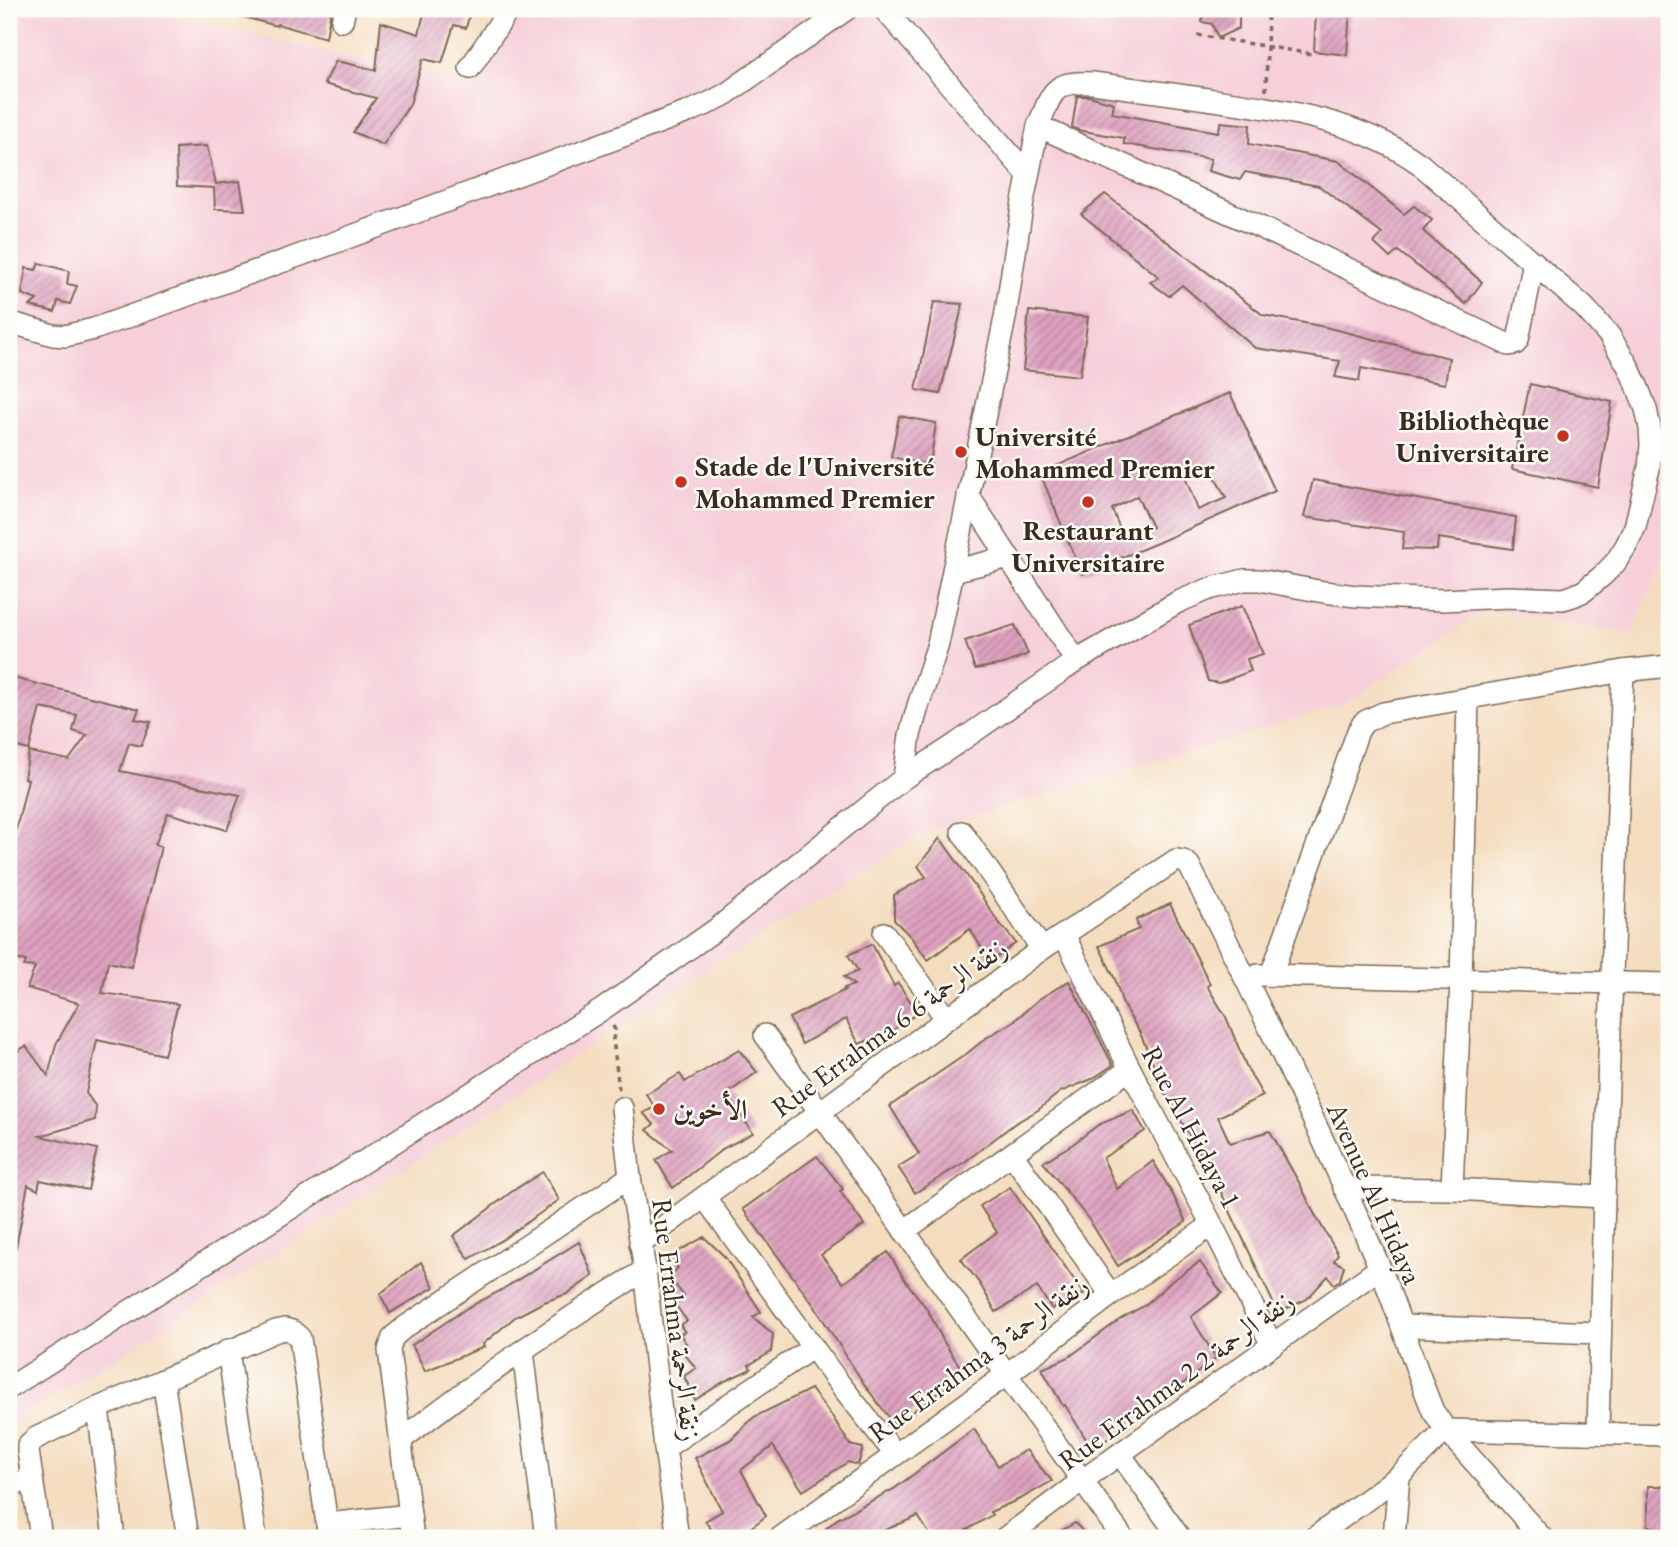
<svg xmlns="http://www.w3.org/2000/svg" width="1678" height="1547" font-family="'EB Garamond',Amiri,serif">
	<defs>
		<pattern id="building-hatch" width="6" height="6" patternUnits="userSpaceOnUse" patternTransform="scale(1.75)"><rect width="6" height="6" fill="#dea1bf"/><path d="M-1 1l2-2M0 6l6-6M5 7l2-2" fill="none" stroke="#b5839b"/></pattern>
	</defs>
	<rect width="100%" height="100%" fill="#fdfcf7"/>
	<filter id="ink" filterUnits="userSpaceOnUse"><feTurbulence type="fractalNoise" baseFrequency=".0143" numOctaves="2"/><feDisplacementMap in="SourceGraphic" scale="14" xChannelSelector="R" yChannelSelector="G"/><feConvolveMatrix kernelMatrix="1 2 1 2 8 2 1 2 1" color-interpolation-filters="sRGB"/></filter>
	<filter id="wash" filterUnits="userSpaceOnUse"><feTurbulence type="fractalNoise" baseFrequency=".00686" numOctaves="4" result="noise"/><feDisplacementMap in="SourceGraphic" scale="28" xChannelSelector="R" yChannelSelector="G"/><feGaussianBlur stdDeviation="1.57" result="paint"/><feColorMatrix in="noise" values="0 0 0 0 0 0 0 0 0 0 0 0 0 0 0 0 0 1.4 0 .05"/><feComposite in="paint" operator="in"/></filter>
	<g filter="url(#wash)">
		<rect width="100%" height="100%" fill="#f4ddbf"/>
		<polygon fill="#f6cfd9" points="9,9 134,9 467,83 522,9 1669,9 1669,550 1631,634 1486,610 1345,704 926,831 624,1023 158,1331 9,1425"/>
		<g id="blocks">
			<g fill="url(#building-hatch)" fill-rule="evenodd">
				<polygon points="229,9 331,9 326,38 277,24 277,26 229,13"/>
				<polygon points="425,9 471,9 466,28 454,25 442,63 423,59 410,104 383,145 353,132 376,98 324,84 336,61 376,70 381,22 419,34"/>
				<polygon points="1204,9 1239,9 1239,28 1218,38 1212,24 1202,22"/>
				<polygon points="1322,9 1350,9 1347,55 1314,51 1316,11 1322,10"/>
				<polygon points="1077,96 1089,96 1114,103 1112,113 1218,132 1221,122 1250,125 1249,144 1338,161 1404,214 1414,206 1432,220 1423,231 1482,282 1466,304 1398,251 1390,258 1374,243 1382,234 1319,186 1245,172 1240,180 1208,171 1211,159 1124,144 1124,138 1078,130 1072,127"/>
				<polygon points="207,146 216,184 240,181 245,210 215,209 214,188 177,186 176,148"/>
				<polygon points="1105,194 1263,315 1325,327 1449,358 1445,384 1361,368 1359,381 1335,377 1340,361 1255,348 1182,285 1169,296 1150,282 1159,277 1081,214"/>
				<polygon points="39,263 69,271 67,284 77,286 70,304 58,301 55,312 30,306 37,300 22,294 26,268 36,270"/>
				<polygon points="934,302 963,304 940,394 916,390"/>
				<polygon points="1029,311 1088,317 1080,376 1023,370"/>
				<polygon points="1530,384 1612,402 1598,487 1512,469"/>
				<path d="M 1230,393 L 1275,491 L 1157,543 L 1082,574 L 1040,473 L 1164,420 ZM 1208,464 L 1226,498 L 1198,510 L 1185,477 ZM 1137,496 L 1152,527 L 1124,539 L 1112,509 Z"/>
				<polygon points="899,416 936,423 930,465 891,457"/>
				<polygon points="1313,480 1516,517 1513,549 1438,538 1437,550 1402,549 1404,532 1304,517"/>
				<polygon points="1242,606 1263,654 1247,659 1251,671 1219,683 1208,681 1189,625"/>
				<polygon points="1015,625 1028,654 1004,664 975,669 965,641"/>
				<polygon points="9,677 139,709 135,719 151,722 141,746 129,743 120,771 240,795 227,830 168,813 155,845 161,847 131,967 108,962 102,993 178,1004 164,1055 97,1040 86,1093 96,1107 95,1120 40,1136 97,1149 88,1190 40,1180 38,1190 28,1185 16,1247 9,1247 9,1056 26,1046 48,1076 56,1044 79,1003 27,988 35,967 24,966 26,961 9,958 9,846 12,847 28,779 24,778 29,752 69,760 87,735 73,731 77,715 40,708 29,750 9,745"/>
				<polygon points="940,838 978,891 997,920 1016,943 990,962 970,929 928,960 910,936 894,920 894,895 926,877 918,866"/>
				<polygon points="1170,904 1210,984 1207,986 1226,1017 1247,1068 1263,1096 1218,1117 1225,1132 1230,1143 1270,1131 1301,1186 1314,1213 1338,1254 1334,1261 1344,1266 1340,1280 1334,1284 1328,1276 1307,1299 1278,1313 1212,1173 1164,1092 1153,1063 1140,1033 1123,1005 1115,979 1099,946 1139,929 1136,920"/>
				<polygon points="872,944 894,986 898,983 918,1013 890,1032 859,1044 846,1019 802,1044 789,1018 845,990 844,988 854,985 844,977 858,971 848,955"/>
				<polygon points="1069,981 1113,1065 1092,1079 1060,1092 1038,1110 1014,1124 966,1161 915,1193 898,1167 919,1154 890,1106 965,1055 986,1038 1014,1021 1039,999"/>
				<polygon points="739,1050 757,1072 727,1094 753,1133 724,1148 673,1188 656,1160 672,1150 647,1130 654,1124 643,1113 655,1107 646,1094 680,1074 685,1082"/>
				<polygon points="1133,1110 1145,1131 1103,1158 1117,1189 1153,1161 1173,1195 1186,1222 1118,1266 1090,1221 1043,1162 1073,1144 1098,1125"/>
				<polygon points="817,1156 843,1189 840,1191 864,1225 821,1255 843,1283 888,1252 905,1280 927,1309 944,1342 966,1376 945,1388 925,1403 894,1424 866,1387 813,1304 743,1209"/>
				<polygon points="543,1172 559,1200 502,1240 469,1259 453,1236 514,1190"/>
				<polygon points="1010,1187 1046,1239 1084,1294 1052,1309 1037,1287 996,1312 980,1284 961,1259 997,1232 980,1206"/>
				<polygon points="704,1237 725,1257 761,1312 753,1317 773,1334 771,1352 749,1365 751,1369 725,1381 695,1400 684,1376 696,1368 682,1351 687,1345 680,1334 685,1332 680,1325 687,1321 674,1303 684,1296 669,1277 678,1268 669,1257"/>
				<polygon points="579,1242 593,1276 567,1294 544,1302 515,1317 483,1344 484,1347 425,1371 412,1345 467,1308 498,1292"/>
				<polygon points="421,1262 434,1287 390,1313 380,1294"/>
				<polygon points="1200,1262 1222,1293 1191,1317 1216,1358 1118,1434 1091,1447 1065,1405 1063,1406 1042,1369 1069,1357 1119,1320 1145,1305 1172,1281"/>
				<polygon points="811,1389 834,1419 850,1445 863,1448 858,1465 848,1462 803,1491 773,1446 741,1470 766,1516 737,1538 718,1538 705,1521 722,1511 695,1458 730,1440 754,1417"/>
				<polygon points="974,1429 998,1466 1026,1450 1052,1481 1022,1498 990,1512 992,1515 965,1531 970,1538 932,1538 918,1516 883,1531 873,1538 815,1538 837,1519 894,1489"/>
				<polygon points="1648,1486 1669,1486 1669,1531 1648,1526"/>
				<polygon points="1075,1523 1089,1538 1048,1538"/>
			</g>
		</g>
	</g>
	<g filter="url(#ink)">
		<use href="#blocks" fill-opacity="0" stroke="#7c6956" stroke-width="2"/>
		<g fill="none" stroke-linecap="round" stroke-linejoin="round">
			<g stroke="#7c6956" stroke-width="24">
				<g id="minor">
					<polyline points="884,9 1028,175"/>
					<polyline points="342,21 345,9"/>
					<polyline points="470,68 509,9"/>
					<polyline points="9,322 53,335 65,336 94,329 309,252 688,112 707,104 726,94 847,9"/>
					<polyline points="968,495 1076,661"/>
					<polyline points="953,571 1009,557"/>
					<polyline points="904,778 910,735 918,706 938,644 1005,318 1022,207 1038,126 1262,228 1509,345 1515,344 1518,340 1534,262"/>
					<polyline points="962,832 1042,949"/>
					<polyline points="884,933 946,1018"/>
					<polyline points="1064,935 1130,1069 1212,1225 1272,1345"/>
					<polyline points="1258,975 1669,984"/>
					<polyline points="1271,975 1358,731 1364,722 1383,713 1623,671 1669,666"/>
					<polyline points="765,1035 1123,1538"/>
					<polyline points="622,1108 630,1177 645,1270 665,1448 678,1538"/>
					<polyline points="1012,1154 1111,1295"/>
					<polyline points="1344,1188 1452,1189 1604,1197"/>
					<polyline points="1452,1189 1461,980 1468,699"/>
					<polyline points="705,1198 836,1379 895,1454"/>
					<polyline points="904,1231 1130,1069"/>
					<path d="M 640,1244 L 1042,949 L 1176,860 L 1183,861 L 1189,865 C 1255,997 1321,1130 1379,1266 C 1399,1313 1413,1363 1433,1411 L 1446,1430 L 1542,1538"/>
					<polyline points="1403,1326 1600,1333"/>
					<polyline points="228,1350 256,1538"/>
					<polyline points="523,1351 546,1538"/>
					<polyline points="163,1380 188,1538"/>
					<path d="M 9,1388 L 603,1009 L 718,928 L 904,778 L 956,744 L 1076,661 L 1178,602 L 1209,589 L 1244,580 L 1259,580 L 1324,592 L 1356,596 L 1442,600 L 1509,597 L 1563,599 L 1573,596 L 1584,591 L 1602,576 L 1615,563 L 1626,546 L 1635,527 L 1649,468 L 1651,445 L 1650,428 L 1646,409 L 1638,388 L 1627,364 L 1609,335 L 1584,307 L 1420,164 C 1356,118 1276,109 1200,98 C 1164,93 1129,88 1093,83 C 1052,81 1053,91 1038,126"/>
					<polyline points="98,1408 114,1538"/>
					<polyline points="1598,1432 1604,1197 1623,671"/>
					<path d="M 401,1440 C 479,1379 561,1322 645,1270"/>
					<polyline points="665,1448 813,1347"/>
					<polyline points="1120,1454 1180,1538"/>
					<polyline points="9,1486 32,1479"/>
					<polyline points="327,1524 410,1515"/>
					<polyline points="41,1538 28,1451 28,1445 36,1438 98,1408 276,1331 285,1329 292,1331 300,1338 329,1538"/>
					<polyline points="413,1538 389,1350 393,1337 405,1327 630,1177"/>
					<polyline points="780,1538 1006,1375 1111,1295 1212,1225"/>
					<polyline points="1005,1538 1083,1480 1380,1268"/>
					<polyline points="1314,1538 1399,1476 1446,1430 1669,1435"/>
					<polyline points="1394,1538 1399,1476"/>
				</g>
			</g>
			<g stroke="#7c6956" stroke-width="3.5" stroke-dasharray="5 5" stroke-linecap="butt">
				<polyline points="1197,35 1312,54"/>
				<polyline points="1266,91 1268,9"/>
				<polyline points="613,1026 615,1030 613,1039 619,1090"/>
			</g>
			<use href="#minor" stroke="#fff" stroke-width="21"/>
		</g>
	</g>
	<g fill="#c8321e" stroke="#fdfcf7" stroke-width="2.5">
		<circle cx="1563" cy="436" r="7"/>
		<circle cx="961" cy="452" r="7"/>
		<circle cx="681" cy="482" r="7"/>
		<circle cx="1088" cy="502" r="7"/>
		<circle cx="659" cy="1109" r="7"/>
	</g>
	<g text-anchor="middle" stroke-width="5" stroke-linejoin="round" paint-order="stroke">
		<g font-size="28" font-weight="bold" fill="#3b2a1e" stroke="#fdfcf7" text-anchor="start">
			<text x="1549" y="430" text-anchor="end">Bibliothèque<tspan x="1549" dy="32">Universitaire</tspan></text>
			<text x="975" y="446">Université<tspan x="975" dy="32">Mohammed Premier</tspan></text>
			<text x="695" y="476">Stade de l'Université<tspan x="695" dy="32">Mohammed Premier</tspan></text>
			<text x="1088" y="540" text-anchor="middle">Restaurant<tspan x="1088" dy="32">Universitaire</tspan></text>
			<text x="673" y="1119">الأخوين</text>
		</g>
		<g font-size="28" fill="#3b2a1e" stroke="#fdfcf7">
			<text transform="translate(889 1027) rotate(-36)" y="10">Rue Errahma 6 6 زنقة الرحمة</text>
			<text transform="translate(1192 1127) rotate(62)" y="10">Rue Al Hidaya 1</text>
			<text transform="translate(1375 1193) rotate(66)" y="10">Avenue Al Hidaya</text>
			<text transform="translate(677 1320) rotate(83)" y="10">Rue Errahma زنقة الرحمة</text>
			<text transform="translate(978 1358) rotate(-36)" y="10">Rue Errahma 3 زنقة الرحمة</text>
			<text transform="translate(1176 1380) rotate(-36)" y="10">Rue Errahma 2 2 زنقة الرحمة</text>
		</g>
	</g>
	<rect width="1678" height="1547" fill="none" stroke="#fdfcf7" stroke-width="35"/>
</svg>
